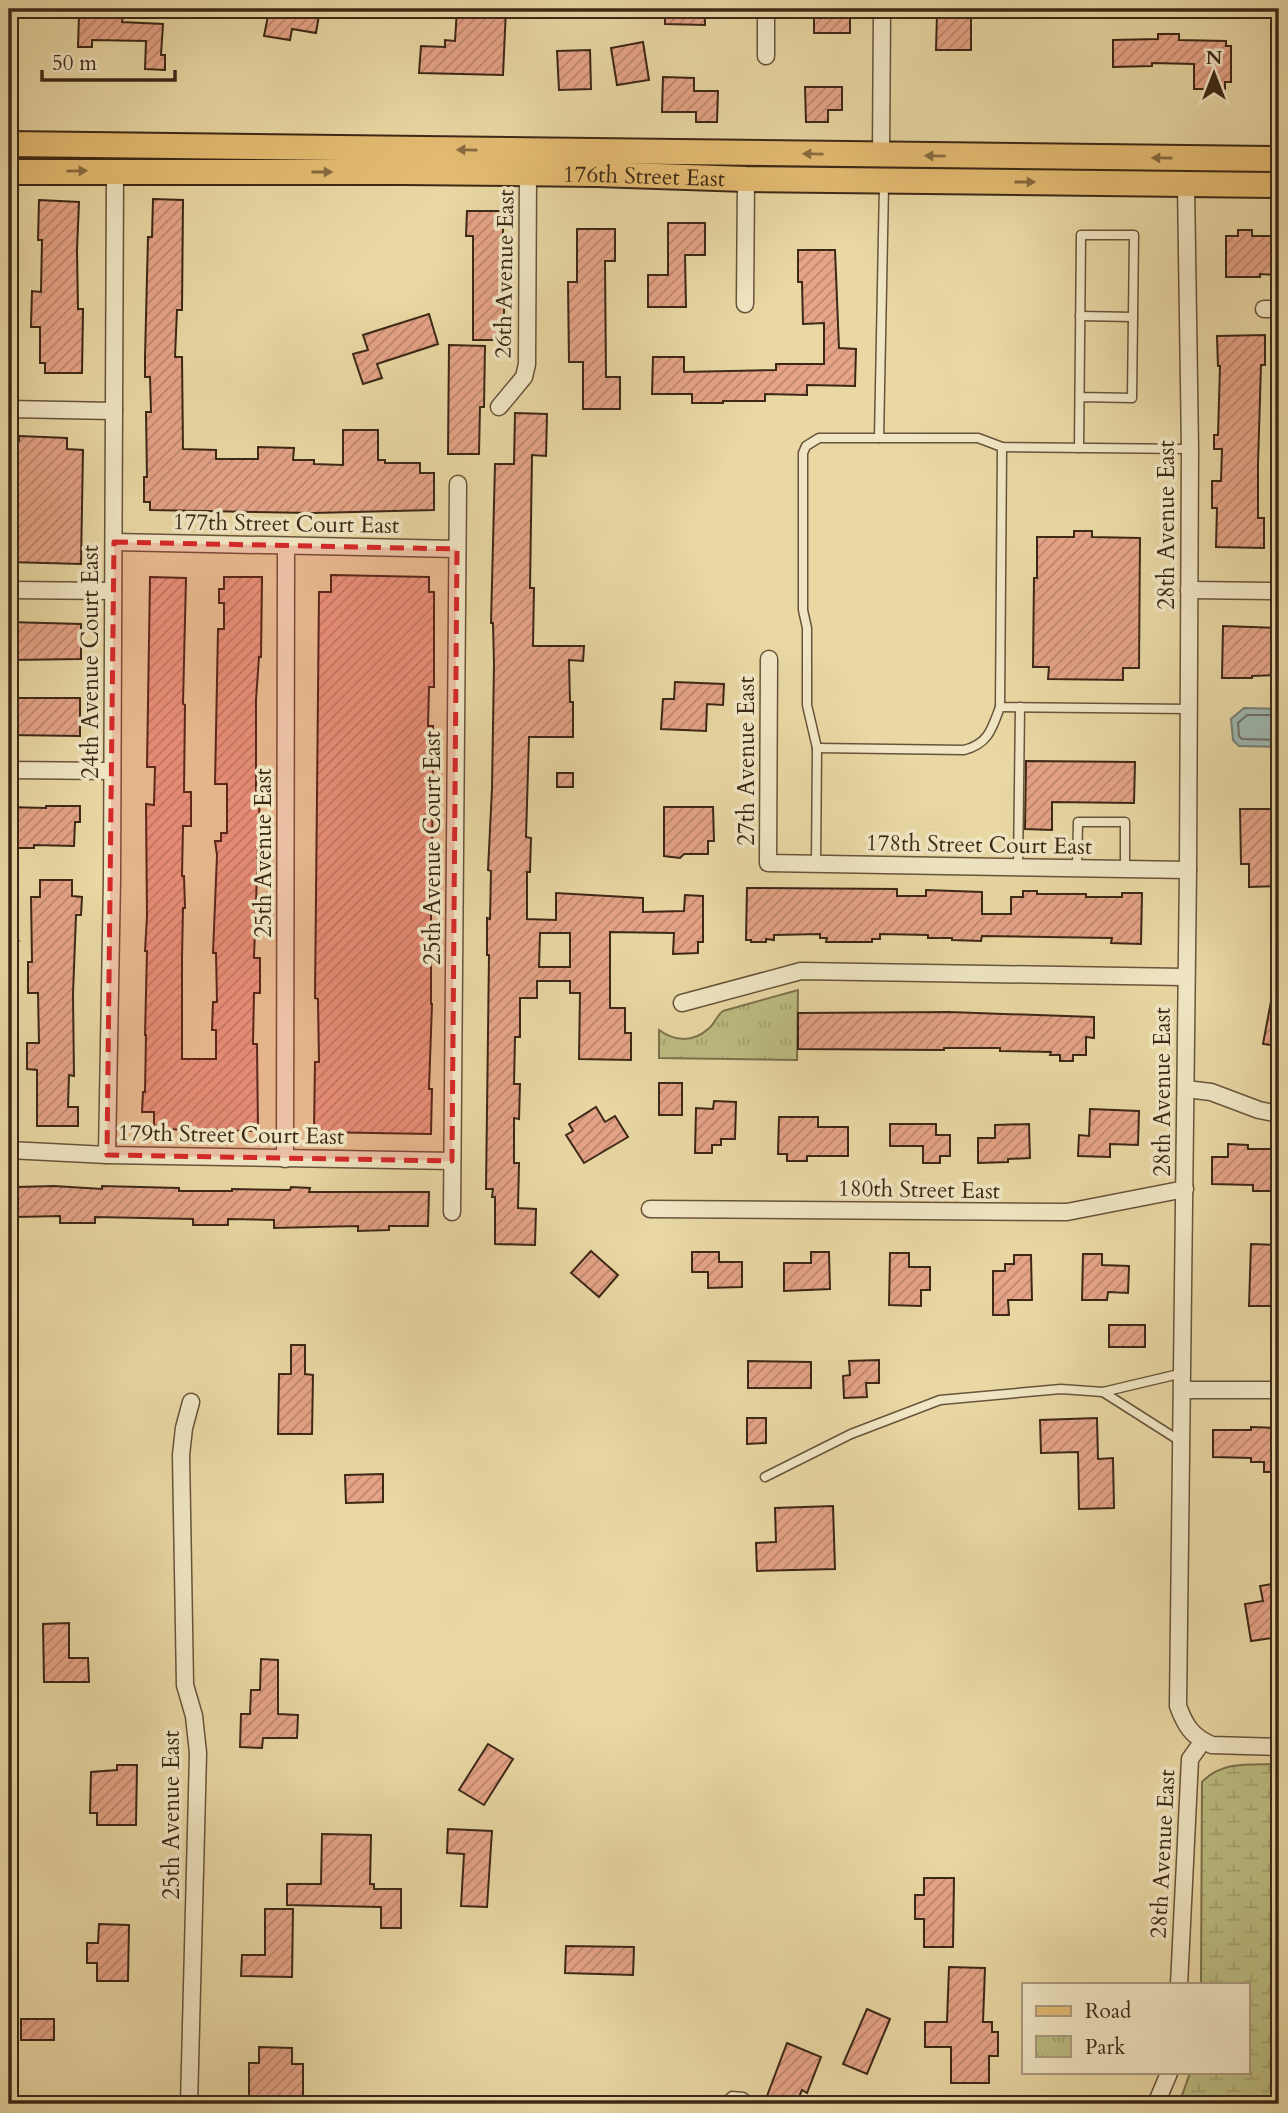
<svg xmlns="http://www.w3.org/2000/svg" width="1288" height="2113" font-family="Cardo,serif">
	<defs>
		<pattern id="wetland-marsh" width="20" height="14" patternUnits="userSpaceOnUse" patternTransform="scale(1.75)"><rect width="20" height="14" fill="#bcbd82"/><path d="M1 5h8M5 5V1M11 12h8M15 12V8" fill="none" stroke="#a2a270"/></pattern>
		<pattern id="park-tufts" width="24" height="20" patternUnits="userSpaceOnUse" patternTransform="scale(1.75)"><rect width="24" height="20" fill="#bcbd82"/><path d="M3 7l-1-3M5 7V3M7 7l1-3M15 17l-1-3M17 17v-4M19 17l1-3" fill="none" stroke="#a2a270"/></pattern>
		<pattern id="building-hatch" width="6" height="6" patternUnits="userSpaceOnUse" patternTransform="scale(1.75)"><rect width="6" height="6" fill="#e6a488"/><path d="M-1 1l2-2M0 6l6-6M5 7l2-2" fill="none" stroke="#bc866e"/></pattern>
	</defs>
	<rect width="100%" height="100%" fill="#e9d8a4"/>
	<filter id="stains"><feTurbulence type="fractalNoise" baseFrequency=".00286" numOctaves="4"/><feColorMatrix values="0 0 0 0 .2 0 0 0 0 .09 0 0 0 0 .02 0 0 0 .5 -.17"/></filter>
	<radialGradient id="worn" r=".72"><stop offset=".6" stop-color="#630" stop-opacity="0"/><stop offset="1" stop-color="#630" stop-opacity=".3"/></radialGradient>
	<path fill="url(#wetland-marsh)" stroke="#7c724c" stroke-width="2" d="M 1279,1764 L 1279,2104 L 1179,2104 L 1190,2073 L 1248,2073 L 1248,1985 L 1201,1985 L 1202,1782 C 1223,1760 1251,1765 1279,1764 Z"/>
	<g fill="url(#park-tufts)" stroke="#7c724c" stroke-width="2">
		<polygon points="9,894 16,894 16,938 19,941 16,944 17,1134 9,1134"/>
		<path d="M 798,990 L 797,1060 L 659,1058 L 659,1030 C 674,1041 693,1043 708,1029 C 715,1024 716,1016 723,1011 Z"/>
	</g>
	<polygon fill="#9db7b2" stroke="#767e74" stroke-width="2" points="1244,708 1279,709 1279,747 1239,746 1233,740 1231,719"/>
	<g fill="none" stroke-linecap="round" stroke-linejoin="round">
		<polyline stroke="#6c7064" stroke-width="2" points="1279,715 1247,715 1238,723 1239,736 1242,739 1279,740"/>
	</g>
	<g fill="url(#building-hatch)" stroke="#3c2816" stroke-width="2" fill-rule="evenodd">
		<polygon points="277,9 320,9 316,33 292,29 290,40 264,36 268,16 275,17"/>
		<polygon points="457,9 506,9 503,75 419,73 421,46 445,47 445,40 455,41"/>
		<polygon points="665,9 705,9 705,25 665,24"/>
		<polygon points="818,9 850,9 850,33 814,33 814,13 818,13"/>
		<polygon points="79,14 123,16 122,22 163,24 161,55 165,55 165,70 145,69 146,41 92,40 92,47 78,47"/>
		<polygon points="937,14 971,15 971,50 936,50"/>
		<polygon points="1158,34 1179,34 1179,40 1226,41 1226,46 1231,46 1231,82 1225,82 1225,89 1194,89 1194,64 1152,63 1152,66 1113,67 1113,40 1158,39"/>
		<polygon points="643,42 649,80 617,85 611,48"/>
		<polygon points="590,50 591,89 559,90 557,51"/>
		<polygon points="663,77 694,78 694,91 718,91 717,122 696,122 696,112 662,112"/>
		<polygon points="805,87 842,87 842,110 828,110 828,122 806,122"/>
		<polygon points="153,199 183,200 182,310 177,310 175,357 182,357 183,449 216,450 216,459 258,459 258,447 294,448 293,460 314,460 314,464 343,465 343,430 378,430 378,460 385,460 385,463 420,463 420,473 434,473 434,510 313,513 150,510 150,502 144,502 144,477 147,477 146,412 151,412 150,377 145,377 145,357 148,237 152,237"/>
		<polygon points="39,200 79,202 77,250 78,309 83,309 82,373 45,373 45,363 40,363 40,327 31,327 32,291 41,292 42,240 38,240"/>
		<polygon points="467,211 503,211 503,234 507,234 507,256 504,256 504,320 501,320 501,340 473,340 473,236 466,236"/>
		<polygon points="668,223 705,223 705,255 685,255 686,307 648,307 648,275 668,275"/>
		<polygon points="577,229 615,229 615,261 605,261 606,377 620,377 620,409 583,409 583,362 569,362 568,282 577,282"/>
		<polygon points="1238,230 1252,230 1252,236 1279,236 1279,275 1260,274 1260,277 1226,277 1226,236 1238,236"/>
		<polygon points="798,250 835,250 839,348 856,349 855,386 807,385 807,395 765,394 765,401 723,401 723,403 692,403 692,394 652,394 653,357 684,357 684,372 776,370 776,364 824,364 824,323 803,324 802,282 798,282"/>
		<polygon points="429,314 438,344 377,364 382,378 363,384 353,354 368,350 363,335"/>
		<polygon points="1265,335 1265,365 1261,365 1258,464 1258,518 1264,518 1264,548 1216,547 1217,508 1212,508 1212,481 1221,481 1222,449 1214,449 1214,435 1218,435 1220,366 1218,366 1217,336"/>
		<polygon points="449,345 485,346 484,407 480,407 479,454 448,454"/>
		<path d="M 515,413 L 547,414 L 546,456 L 532,455 L 530,588 L 534,588 L 533,646 L 584,646 L 583,661 L 569,660 L 570,702 L 573,702 L 573,737 L 529,737 L 526,837 L 531,838 L 530,872 L 527,872 L 527,919 L 556,920 L 556,893 L 643,898 L 643,912 L 684,911 L 685,895 L 703,896 L 703,942 L 698,942 L 698,953 L 673,954 L 674,933 L 610,932 L 610,1008 L 625,1008 L 625,1033 L 631,1033 L 631,1060 L 579,1059 L 580,993 L 570,993 L 570,981 L 537,981 L 537,998 L 520,998 L 520,1037 L 515,1037 L 514,1084 L 520,1084 L 519,1119 L 514,1118 L 514,1163 L 519,1163 L 518,1208 L 536,1209 L 535,1245 L 495,1244 L 495,1197 L 492,1197 L 493,1189 L 486,1189 L 489,955 L 487,955 L 487,918 L 490,919 L 491,871 L 488,870 L 492,789 L 494,664 L 493,623 L 491,623 L 495,464 L 514,464 ZM 540,933 L 570,933 L 570,967 L 539,967 Z"/>
		<polygon points="19,436 67,438 67,449 83,450 81,564 9,562 9,441 19,441"/>
		<polygon points="1074,531 1092,531 1092,537 1140,538 1139,668 1123,668 1123,680 1048,679 1049,667 1033,667 1034,578 1037,578 1037,537 1074,537"/>
		<polygon points="331,575 429,577 429,592 434,592 434,687 429,687 428,726 433,726 433,751 432,856 431,856 431,1004 432,1004 429,1089 432,1089 431,1134 314,1132 315,1062 319,1062 318,999 315,998 319,592 331,592"/>
		<polygon points="150,577 186,578 183,704 185,705 184,792 191,792 191,826 183,826 182,876 184,876 185,908 183,908 182,958 182,1059 216,1059 216,1030 212,1030 213,1002 217,1002 216,953 213,953 217,855 215,841 221,841 221,833 227,833 227,784 215,784 218,629 224,629 224,603 219,603 219,589 224,589 224,577 262,577 261,657 259,657 256,700 256,791 260,791 254,958 260,958 260,993 254,993 253,1044 257,1044 258,1131 154,1129 154,1112 142,1112 143,1092 145,1092 146,1035 145,1035 147,951 145,951 147,916 146,804 154,805 155,767 147,767"/>
		<polygon points="9,622 81,624 81,659 9,660"/>
		<polygon points="1223,626 1279,628 1279,675 1252,676 1252,678 1222,678"/>
		<polygon points="675,682 724,684 723,705 707,704 706,731 661,729 663,699 674,699"/>
		<polygon points="9,698 80,698 80,736 9,735"/>
		<polygon points="1026,761 1135,762 1134,803 1052,802 1052,830 1025,829"/>
		<rect x="557" y="773" width="16" height="14"/>
		<polygon points="46,806 80,806 80,822 75,822 74,846 34,845 34,848 9,848 9,807 46,808"/>
		<polygon points="664,807 713,807 714,841 708,841 708,854 684,854 680,858 664,856"/>
		<polygon points="1240,809 1277,809 1278,886 1249,887 1249,864 1241,864"/>
		<polygon points="40,880 72,880 72,896 82,897 81,915 76,915 73,994 74,1076 69,1075 68,1107 78,1107 78,1126 37,1126 37,1070 27,1069 27,1043 39,1043 38,993 28,993 28,962 32,962 31,897 40,897"/>
		<polygon points="747,888 897,889 897,896 926,896 926,890 982,892 982,914 1011,914 1011,897 1023,897 1023,891 1037,891 1037,894 1086,894 1086,897 1122,897 1122,893 1142,893 1141,944 1111,943 1112,938 982,936 981,941 952,940 952,938 928,938 928,935 880,934 880,939 872,939 872,942 826,942 827,938 820,938 820,934 774,935 774,940 766,939 766,942 751,942 751,940 746,940"/>
		<polygon points="1272,996 1279,996 1279,1046 1263,1044"/>
		<polygon points="949,1012 1094,1017 1094,1038 1086,1037 1086,1055 1073,1055 1073,1061 1060,1061 1060,1055 1050,1055 1051,1052 1000,1051 1000,1048 944,1048 944,1050 798,1049 798,1013"/>
		<rect x="659" y="1083" width="23" height="32"/>
		<polygon points="714,1101 736,1102 735,1139 721,1139 721,1145 712,1145 712,1153 695,1153 696,1108 713,1109"/>
		<polygon points="596,1107 605,1122 615,1116 628,1137 584,1163 566,1135 573,1131 569,1124"/>
		<polygon points="1090,1109 1139,1111 1138,1145 1110,1144 1110,1157 1078,1156 1079,1135 1089,1136"/>
		<polygon points="779,1117 818,1117 818,1127 848,1127 848,1156 807,1156 807,1161 787,1161 787,1154 778,1154"/>
		<polygon points="890,1124 936,1124 936,1135 950,1135 950,1156 940,1156 940,1163 923,1163 923,1146 890,1146"/>
		<polygon points="1029,1124 1030,1158 1008,1159 1008,1162 978,1163 978,1138 995,1138 995,1125"/>
		<polygon points="1228,1144 1248,1145 1248,1149 1279,1149 1279,1191 1253,1191 1253,1185 1212,1184 1212,1157 1228,1157"/>
		<polygon points="54,1186 102,1189 102,1186 179,1188 179,1191 232,1191 232,1189 290,1190 291,1187 310,1188 309,1192 429,1192 428,1226 389,1226 389,1230 358,1231 358,1226 274,1228 274,1220 228,1219 228,1225 193,1225 193,1219 95,1217 95,1223 60,1223 60,1216 17,1217 17,1187"/>
		<polygon points="1251,1244 1279,1245 1279,1306 1249,1306"/>
		<polygon points="591,1251 618,1275 599,1297 571,1273"/>
		<polygon points="692,1252 719,1252 719,1262 742,1262 742,1287 708,1288 708,1272 692,1272"/>
		<polygon points="811,1252 829,1252 830,1289 784,1291 784,1263 811,1263"/>
		<polygon points="890,1253 909,1253 909,1267 930,1267 930,1290 921,1290 921,1306 889,1305"/>
		<polygon points="1083,1254 1102,1254 1102,1265 1129,1266 1128,1293 1108,1292 1107,1300 1082,1300"/>
		<polygon points="1014,1255 1031,1255 1032,1300 1008,1300 1009,1315 993,1315 993,1271 1005,1271 1005,1264 1014,1264"/>
		<rect x="1109" y="1325" width="36" height="22"/>
		<polygon points="291,1345 305,1345 305,1374 313,1375 312,1434 278,1434 279,1374 291,1374"/>
		<polygon points="879,1360 879,1383 866,1383 867,1397 844,1398 843,1376 850,1375 849,1361"/>
		<polygon points="748,1361 811,1362 811,1388 748,1388"/>
		<polygon points="747,1418 766,1418 766,1443 747,1444"/>
		<polygon points="1097,1418 1098,1459 1113,1458 1114,1508 1079,1509 1078,1452 1041,1453 1040,1420"/>
		<polygon points="1251,1427 1279,1428 1278,1472 1264,1472 1264,1462 1251,1462 1251,1458 1213,1457 1213,1430 1251,1430"/>
		<polygon points="383,1474 383,1502 346,1503 345,1475"/>
		<polygon points="833,1506 835,1569 757,1571 756,1543 776,1542 775,1508"/>
		<polygon points="1279,1583 1279,1637 1251,1641 1245,1604 1263,1601 1260,1586"/>
		<polygon points="69,1623 69,1658 88,1658 89,1682 44,1682 43,1624"/>
		<polygon points="261,1659 278,1660 278,1714 298,1715 297,1738 263,1738 262,1748 240,1747 241,1714 250,1714 251,1690 260,1690"/>
		<polygon points="488,1744 513,1759 484,1805 459,1790"/>
		<polygon points="117,1765 137,1765 136,1825 97,1825 97,1813 90,1813 91,1772 117,1770"/>
		<polygon points="448,1829 492,1831 487,1907 461,1906 464,1854 447,1853"/>
		<polygon points="322,1834 371,1835 370,1884 374,1884 374,1889 401,1889 401,1928 381,1928 381,1907 287,1905 287,1884 321,1884"/>
		<polygon points="924,1878 954,1878 953,1947 924,1947 924,1919 915,1919 915,1895 924,1895"/>
		<polygon points="265,1909 293,1909 292,1977 241,1976 242,1955 265,1955"/>
		<polygon points="99,1924 129,1925 128,1981 97,1981 97,1963 87,1963 87,1943 98,1943"/>
		<polygon points="566,1946 634,1947 633,1975 565,1973"/>
		<polygon points="949,1967 985,1968 983,2022 992,2022 992,2032 998,2032 998,2056 989,2056 989,2083 951,2083 951,2047 925,2047 925,2022 947,2022"/>
		<polygon points="867,2009 890,2019 867,2074 843,2064"/>
		<rect x="21" y="2019" width="33" height="21"/>
		<polygon points="787,2043 821,2057 807,2093 802,2090 796,2104 764,2104"/>
		<polygon points="259,2047 292,2048 292,2064 303,2064 303,2104 249,2102 249,2063 259,2063"/>
	</g>
	<g fill="none" stroke-linecap="round" stroke-linejoin="round">
		<g stroke="#67543a" stroke-width="11">
			<g id="lane">
				<polyline points="1080,316 1133,317"/>
				<polyline points="879,438 884,185"/>
				<polyline points="1002,447 1000,707 1189,709"/>
				<polyline points="1079,448 1081,235 1134,235 1132,398 1080,397"/>
				<path d="M 817,748 L 964,750 C 988,744 992,729 1000,707"/>
				<polyline points="816,864 817,748 807,705 807,628 803,610 803,453 806,446 819,438 978,438 1002,447 1190,449"/>
				<polyline points="1018,867 1020,707"/>
				<polyline points="1077,868 1078,822 1125,822 1125,869"/>
				<polyline points="1103,1392 1180,1441"/>
				<polyline points="765,1477 851,1434 940,1400 1061,1389 1103,1392 1183,1373"/>
				<polyline points="722,2104 732,2096 743,2097 753,2104"/>
			</g>
		</g>
		<g stroke="#67543a" stroke-width="19">
			<g id="street">
				<polyline points="766,56 766,9"/>
				<polyline points="881,155 882,9"/>
				<path d="M 1186,185 L 1190,449 L 1188,870 L 1178,1706 C 1185,1725 1192,1737 1212,1745 L 1279,1747"/>
				<polyline points="745,304 746,179"/>
				<polyline points="1264,309 1279,309"/>
				<polyline points="499,407 524,377 527,364 528,174"/>
				<polyline points="9,409 114,411"/>
				<polyline points="114,542 457,549"/>
				<polyline points="9,590 113,591"/>
				<polyline points="1189,590 1279,591"/>
				<polyline points="769,659 768,863 1188,870"/>
				<polyline points="9,770 112,771"/>
				<polyline points="682,1003 801,971 1185,977"/>
				<polyline points="1186,1089 1211,1092 1259,1110 1279,1114"/>
				<polyline points="9,1150 107,1155 452,1161"/>
				<polyline points="107,1155 112,878 115,170"/>
				<polyline points="285,1159 286,547"/>
				<polyline points="650,1209 1067,1212 1185,1189"/>
				<polyline points="452,1212 458,484"/>
				<polyline points="1183,1390 1279,1390"/>
				<polyline points="1179,1985 1190,1759 1203,1741"/>
				<polyline points="189,2104 198,1753 194,1716 185,1685 181,1455 184,1428 191,1402"/>
				<polyline points="1156,2104 1169,2073"/>
			</g>
		</g>
		<g stroke="#3c2816" stroke-width="28">
			<g id="primary">
				<polyline points="9,144 1279,159"/>
				<path id="s1" d="M 9,172 L 402,172 L 597,174 L 746,179 L 1279,185"/>
			</g>
		</g>
		<use href="#lane" stroke="#f1e6c4" stroke-width="8"/>
		<use href="#street" stroke="#f1e6c4" stroke-width="16"/>
		<use href="#primary" stroke="#e4bc72" stroke-width="24"/>
	</g>
	<defs><path id="oneway-solid" d="M-6-.8H1V-3.2L6.5 0L1 3.2V.8H-6Z" transform="scale(1.75)"/></defs>
	<g fill="#886b3f">
		<use href="#oneway-solid" transform="translate(467 150) rotate(-179)"/>
		<use href="#oneway-solid" transform="translate(813 154) rotate(-179)"/>
		<use href="#oneway-solid" transform="translate(935 156) rotate(-179)"/>
		<use href="#oneway-solid" transform="translate(1162 158) rotate(-179)"/>
		<use href="#oneway-solid" transform="translate(77 171) rotate(-1)"/>
		<use href="#oneway-solid" transform="translate(322 172)"/>
		<use href="#oneway-solid" transform="translate(1025 182)"/>
	</g>
	<path fill="#d62828" fill-opacity="0.2" stroke="#d62828" stroke-width="5" stroke-dasharray="14 9" stroke-linejoin="round" d="M 114,542 L 457,549 L 452,1161 L 107,1155 Z"/>
	<g text-anchor="middle" stroke-width="7" stroke-linejoin="round" paint-order="stroke">
		<g font-size="23" fill="#3c2816" stroke="#f1e6c4">
			<text dy="8" stroke="none"><textPath href="#s1" startOffset="635">176th Street East</textPath></text>
			<text transform="translate(504 274) rotate(-89)" y="8">26th Avenue East</text>
			<text transform="translate(286 523) rotate(1)" y="8">177th Street Court East</text>
			<text transform="translate(1166 525) rotate(-90)" y="8">28th Avenue East</text>
			<text transform="translate(90 662) rotate(-90)" y="8">24th Avenue Court East</text>
			<text transform="translate(746 761) rotate(-90)" y="8">27th Avenue East</text>
			<text transform="translate(979 844) rotate(1)" y="8">178th Street Court East</text>
			<text transform="translate(432 848) rotate(-90)" y="8">25th Avenue Court East</text>
			<text transform="translate(263 853) rotate(-90)" y="8">25th Avenue East</text>
			<text transform="translate(1162 1092) rotate(-90)" y="8">28th Avenue East</text>
			<text transform="translate(231 1134) rotate(1)" y="8">179th Street Court East</text>
			<text transform="translate(919 1189) rotate(1)" y="8">180th Street East</text>
			<text transform="translate(171 1815) rotate(-90)" y="8">25th Avenue East</text>
			<text transform="translate(1162 1854) rotate(-87)" y="8">28th Avenue East</text>
		</g>
	</g>
	<rect width="1288" height="2113" fill="none" stroke="#e9d8a4" stroke-width="35"/>
	<rect x="10" y="10" width="1267" height="2092" fill="none" stroke="#3c2816" stroke-width="3.5"/>
	<rect x="18" y="18" width="1253" height="2078" fill="none" stroke="#3c2816" stroke-width="2"/>
	<rect x="1022" y="1983" width="228" height="91" fill="#f1e6c4" stroke="#a99a7e" stroke-width="2"/>
	<rect x="1036" y="2006" width="35" height="10" fill="#e4bc72" stroke="#a99a7e" stroke-width="2"/>
	<text x="1085" y="2018" font-size="21" fill="#3c2816">Road</text>
	<rect x="1036" y="2036" width="35" height="21" fill="url(#park-tufts)" stroke="#a99a7e" stroke-width="2"/>
	<text x="1085" y="2054" font-size="21" fill="#3c2816">Park</text>
	<g transform="translate(1214 74)" stroke="#f1e6c4" stroke-width="5" paint-order="stroke">
	<path d="M0-5L12 26L0 18L-12 26Z" fill="#3c2816"/>
	<text y="-10" font-size="19" font-weight="bold" text-anchor="middle" fill="#3c2816">N</text>
	</g>
	<path d="M42 70v10h133v-10" fill="none" stroke="#3c2816" stroke-width="3.5"/>
	<text x="52" y="70" font-size="21" fill="#3c2816" stroke="#f1e6c4" stroke-width="5" paint-order="stroke">50 m</text>
	<rect width="100%" height="100%" filter="url(#stains)"/>
	<rect width="100%" height="100%" fill="url(#worn)"/>
</svg>
